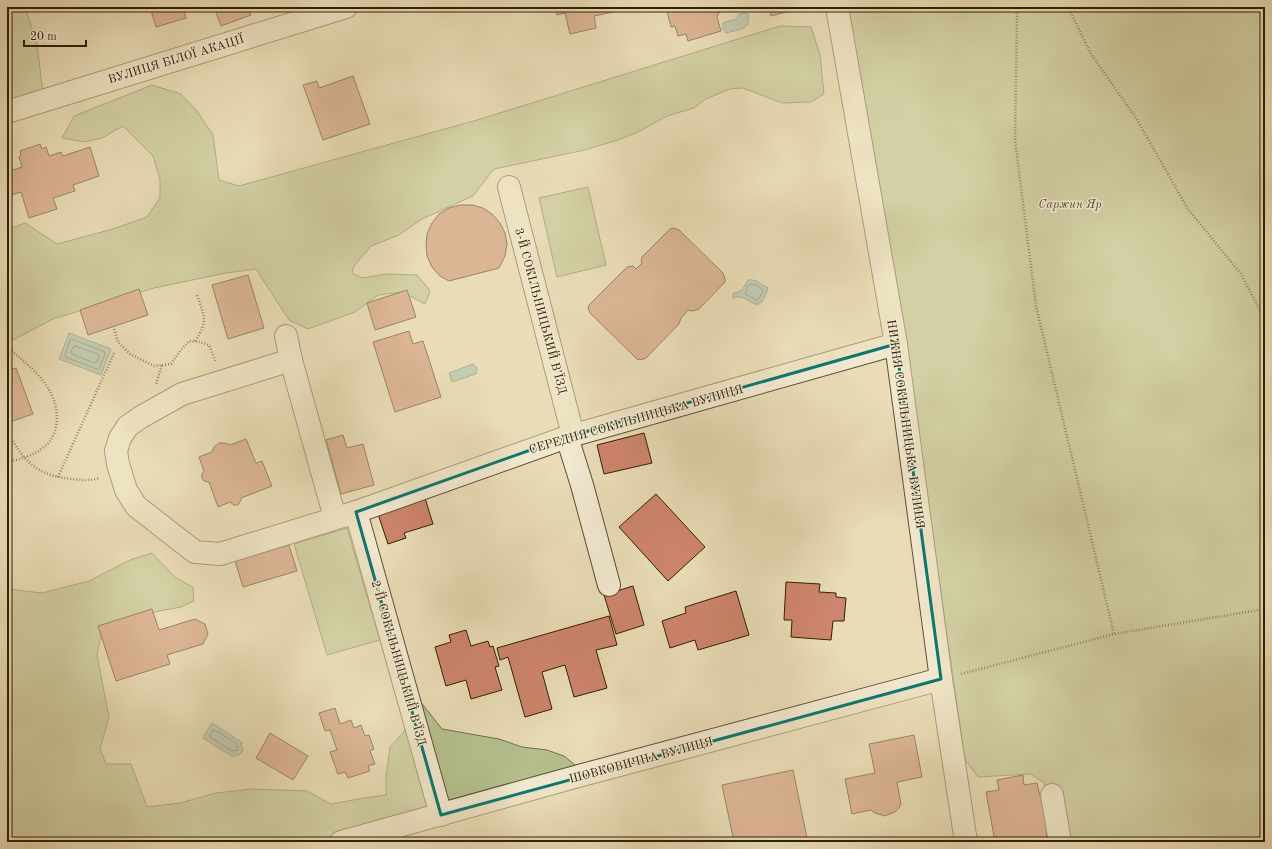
<svg xmlns="http://www.w3.org/2000/svg" width="1272" height="849" font-family="'Old Standard TT',serif">
	<rect width="100%" height="100%" fill="#e9dcb7"/>
	<filter id="stains"><feTurbulence type="fractalNoise" baseFrequency=".005" numOctaves="4"/><feColorMatrix values="0 0 0 0 .2 0 0 0 0 .09 0 0 0 0 .02 0 0 0 .5 -.17"/></filter>
	<radialGradient id="worn" r=".72"><stop offset=".6" stop-color="#630" stop-opacity="0"/><stop offset="1" stop-color="#630" stop-opacity=".3"/></radialGradient>
	<g fill="#b5c08f" stroke="#746f48">
		<polygon points="7,7 25,7 37,44 43,94 7,104"/>
		<polygon points="833,7 1265,7 1265,842 1070,842 1065,815 1043,782 1030,774 978,777 965,760 917,428"/>
		<polygon points="780,26 811,27 820,55 824,94 811,102 782,103 743,88 730,89 706,99 694,108 667,116 638,132 618,140 585,150 494,169 473,196 422,219 399,235 371,246 354,266 352,273 362,278 386,274 417,275 428,288 430,292 425,304 402,292 378,295 355,312 308,329 289,320 256,269 226,273 154,288 53,319 7,343 7,230 25,223 57,244 113,229 147,217 160,198 160,179 153,156 123,126 102,138 85,142 62,138 74,116 152,85 181,94 197,111 213,135 219,180 239,186 477,120"/>
		<polygon points="588,187 606,265 557,277 539,198"/>
		<polygon points="347,528 380,640 327,655 294,544"/>
		<polygon points="152,553 176,578 193,587 194,601 181,607 159,611 103,625 97,655 109,717 100,749 106,764 131,764 147,807 180,803 216,793 251,789 307,791 331,804 364,798 386,795 386,777 390,747 403,733 419,700 442,729 499,739 522,747 547,750 564,756 580,769 315,842 7,842 7,589 42,593 89,581 130,560"/>
	</g>
	<g fill="#97bbb1" stroke="#6f7c6b">
		<path d="M 744,13 L 748,14 C 751,31 739,29 726,33 C 723,30 722,27 723,23 L 737,19 L 739,14 Z"/>
		<path d="M 748,280 C 757,279 760,284 768,288 C 758,322 750,291 733,298 L 733,294 L 742,290 Z"/>
		<polygon points="69,333 111,349 101,375 59,359"/>
		<polygon points="473,364 477,368 476,374 452,382 449,373"/>
		<polygon points="212,723 243,743 241,745 243,748 242,752 239,755 235,755 233,757 203,738"/>
	</g>
	<g fill="none" stroke-linecap="round" stroke-linejoin="round">
		<g stroke="#646c5a" stroke-width="1">
			<polygon points="752,284 758,286 763,290 760,297 757,300 745,294 748,286"/>
			<polygon points="72,339 105,352 105,354 99,369 97,369 65,357 65,355 70,340"/>
			<path d="M 75,346 L 98,354 L 99,356 L 97,362 L 94,363 L 72,354 C 70,352 72,347 75,346 Z"/>
			<polygon points="213,730 215,730 236,743 238,750 232,751 210,737 210,735"/>
		</g>
	</g>
	<g fill="#cd856d" stroke="#321e02">
		<polygon points="150,7 183,7 186,18 156,27"/>
		<polygon points="214,7 248,7 251,15 221,26"/>
		<polygon points="555,7 616,7 617,11 594,16 596,28 570,34 565,13 557,15"/>
		<polygon points="666,7 720,7 719,13 717,17 721,31 688,41 686,34 678,36 675,26 671,27"/>
		<polygon points="769,7 804,7 771,16"/>
		<polygon points="353,76 370,124 323,140 303,85 317,81 319,88"/>
		<polygon points="40,144 42,149 46,147 49,156 61,152 63,156 90,147 99,176 73,185 75,191 53,198 57,209 29,218 21,192 11,195 7,182 7,172 22,167 19,157 21,156 20,151"/>
		<polygon points="460,205 472,205 483,208 492,214 500,223 505,233 507,244 505,256 499,268 449,281 440,276 432,267 427,256 426,245 427,234 432,223 439,214 449,208"/>
		<polygon points="673,228 679,230 723,273 725,279 725,282 699,309 693,311 688,310 681,318 679,324 646,358 640,360 637,359 590,313 588,308 589,305 627,267 633,266 636,269 642,263 641,260 642,257 670,229"/>
		<polygon points="248,275 264,328 228,339 212,285"/>
		<polygon points="139,289 148,315 88,335 80,310"/>
		<polygon points="407,290 416,317 375,330 367,303"/>
		<polygon points="409,331 413,344 423,341 441,397 395,412 373,342"/>
		<polygon points="16,368 33,414 7,423 7,371"/>
		<polygon points="644,433 652,463 604,474 597,445"/>
		<polygon points="343,435 347,448 363,444 374,485 341,494 326,440"/>
		<polygon points="246,439 256,463 262,461 272,486 241,498 241,500 238,505 234,505 230,502 218,507 209,482 204,481 202,478 202,474 204,471 199,457 212,452 214,447 219,443 225,443 230,445"/>
		<polygon points="656,494 705,547 668,581 619,527"/>
		<polygon points="425,498 433,524 404,533 406,538 388,544 378,514"/>
		<polygon points="289,545 297,571 243,587 235,561"/>
		<polygon points="786,582 820,584 819,592 836,593 836,597 846,598 844,621 833,621 831,640 791,637 792,620 784,620"/>
		<polygon points="633,586 644,625 616,634 604,595"/>
		<polygon points="736,591 749,635 698,650 695,640 670,648 662,621 686,613 685,607"/>
		<polygon points="152,609 159,630 195,619 205,624 208,634 203,644 167,655 170,664 116,681 98,626"/>
		<polygon points="609,616 617,645 596,650 607,688 574,697 565,665 542,672 552,709 525,717 508,657 500,660 497,648"/>
		<polygon points="466,630 471,646 488,641 490,647 493,646 499,666 495,667 502,690 471,699 466,680 446,686 435,647 451,642 449,635"/>
		<polygon points="335,708 340,724 351,720 354,728 361,725 365,736 369,735 374,749 370,751 375,764 368,766 370,771 348,778 345,772 338,774 330,752 337,750 330,730 325,731 319,713"/>
		<polygon points="270,733 308,756 293,780 256,758"/>
		<polygon points="914,735 922,777 897,782 901,804 899,808 895,812 885,816 875,813 871,810 852,814 845,779 875,773 869,744"/>
		<polygon points="793,770 807,838 788,842 734,842 722,785"/>
		<polygon points="1023,775 1024,785 1037,783 1040,796 1047,795 1053,830 1046,831 1048,842 995,842 986,792 999,790 997,780"/>
	</g>
	<g fill="none" stroke-linecap="round" stroke-linejoin="round">
		<g stroke="#604e2f" stroke-width="24">
			<g id="minor">
				<polyline points="837,7 896,344 941,679 966,842"/>
				<polyline points="7,112 346,7"/>
				<polyline points="509,187 573,435"/>
				<polyline points="286,336 291,360 335,518"/>
				<polyline points="291,360 182,394 141,417 128,426 120,438 116,451 118,464 126,490 136,506 195,552 220,554 356,512 567,437 896,344"/>
				<polyline points="567,437 582,485 609,585"/>
				<polyline points="356,512 441,815"/>
				<polyline points="1052,795 1060,842"/>
				<polyline points="341,842 575,777 941,679"/>
			</g>
		</g>
		<g stroke="#321e02" stroke-width="2.5" stroke-dasharray="1 2" stroke-linecap="butt">
			<polyline points="1015,7 1017,16 1015,140 1036,306 1114,634"/>
			<polyline points="1068,7 1091,54 1136,118 1188,209 1241,274 1265,320"/>
			<polyline points="114,329 118,342 130,354 154,366 162,365 156,384"/>
			<path d="M 195,341 C 209,321 204,316 197,295"/>
			<polyline points="162,365 171,364 180,351 189,341 200,342 209,345 216,362"/>
			<path d="M 13,441 C 27,466 43,476 71,479 C 81,480 90,481 99,478"/>
			<path d="M 7,462 C 21,459 33,456 44,447 C 62,433 59,405 48,388 C 39,373 24,362 11,350"/>
			<polyline points="58,477 114,353"/>
			<polyline points="961,674 1114,634 1265,609"/>
		</g>
		<use href="#minor" stroke="#f1e8d0" stroke-width="22"/>
	</g>
	<path d="M0 0H1272V849H0ZM 896,344 L 941,679 L 441,815 L 356,512 L 567,437 Z" fill="#e9dcb7" fill-opacity=".55" fill-rule="evenodd"/>
	<path fill="none" stroke="#0f766e" stroke-width="3" stroke-linejoin="round" d="M 896,344 L 941,679 L 441,815 L 356,512 L 567,437 Z"/>
	<g text-anchor="middle" stroke-width="3" stroke-linejoin="round" paint-order="stroke">
		<g font-size="12" fill="#321e02" stroke="#f1e8d0">
			<text transform="translate(176 59) rotate(-17)" y="4">ВУЛИЦЯ БІЛОЇ АКАЦІЇ</text>
			<text transform="translate(541 311) rotate(75)" y="4">3-Й СОКІЛЬНИЦЬКИЙ В’ЇЗД</text>
			<text transform="translate(636 419) rotate(-16)" y="4">СЕРЕДНЯ СОКІЛЬНИЦЬКА ВУЛИЦЯ</text>
			<text transform="translate(906 424) rotate(82)" y="4">НИЖНЯ СОКІЛЬНИЦЬКА ВУЛИЦЯ</text>
			<text transform="translate(399 663) rotate(74)" y="4">2-Й СОКІЛЬНИЦЬКИЙ В’ЇЗД</text>
			<text transform="translate(641 760) rotate(-15)" y="4">ШОВКОВИЧНА ВУЛИЦЯ</text>
		</g>
		<g font-size="12" font-style="italic" fill="#594f2c" stroke="#f1e8d0">
			<text x="1070" y="208">Саржин Яр</text>
		</g>
	</g>
	<rect width="1272" height="849" fill="none" stroke="#e9dcb7" stroke-width="24"/>
	<rect x="8" y="8" width="1256" height="833" fill="none" stroke="#321e02" stroke-width="2"/>
	<rect x="12" y="12" width="1248" height="825" fill="none" stroke="#321e02"/>
	<path d="M24 40v6h62v-6" fill="none" stroke="#321e02" stroke-width="2"/>
	<text x="30" y="40" font-size="12" fill="#321e02" stroke="#f1e8d0" stroke-width="3" paint-order="stroke">20 m</text>
	<rect width="100%" height="100%" filter="url(#stains)"/>
	<rect width="100%" height="100%" fill="url(#worn)"/>
</svg>
